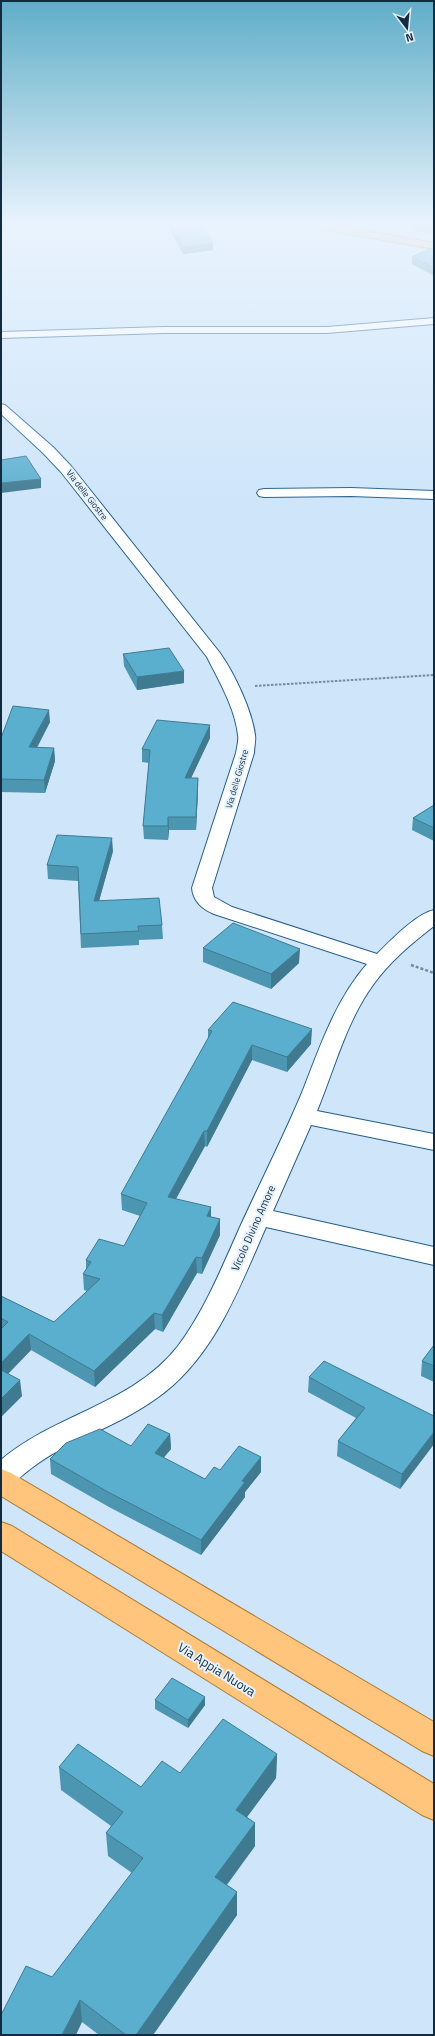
<svg xmlns="http://www.w3.org/2000/svg" width="435" height="2036" font-family="'Titillium Web',sans-serif">
	<rect width="100%" height="100%" fill="#cee5fa"/>
	<g fill="none" stroke-linecap="round" stroke-linejoin="round">
		<g stroke="#245e8b" stroke-width="2">
			<g id="minor">
				<polygon points="434,318 434,324 327,333 164,333 1,338 1,332 164,327 327,327"/>
				<path d="M 1,404 L 5,405 L 53,447 L 71,466 L 220,653 C 234,673 252,710 255,735 C 256,740 254,747 254,753 L 212,888 L 214,897 L 232,907 L 377,954 C 391,940 416,914 434,910 L 434,926 C 412,943 389,962 373,985 C 346,1022 334,1070 317,1111 L 434,1134 L 434,1150 L 311,1125 L 273,1211 L 434,1247 L 434,1265 L 266,1227 C 239,1288 214,1358 157,1398 C 127,1420 91,1433 58,1451 C 50,1455 41,1461 33,1467 C 22,1475 14,1484 1,1489 L 1,1460 C 55,1414 133,1404 178,1346 C 205,1310 222,1267 240,1227 C 260,1183 282,1140 301,1095 C 319,1050 334,1002 367,964 L 214,914 C 202,909 193,901 192,888 L 236,753 C 237,747 239,740 238,735 C 235,708 219,681 207,657 L 61,472 L 43,453 L 1,414 Z"/>
				<polygon points="351,488 434,491 434,499 351,496 264,497 259,496 257,493 259,490 264,489"/>
			</g>
		</g>
		<g stroke="#ac762e" stroke-width="2">
			<g id="major">
				<polygon points="294,222 314,222 434,243 434,249 299,225"/>
				<polygon points="1,1469 11,1473 434,1722 434,1756 422,1751 1,1496"/>
				<polygon points="1,1522 12,1526 434,1784 434,1820 422,1815 1,1551"/>
			</g>
		</g>
		<polyline stroke="#738a9f" stroke-width="2" stroke-dasharray="2.5 1.5" stroke-linecap="butt" points="255,686 434,675"/>
		<polyline stroke="#738a9f" stroke-width="2.5" stroke-dasharray="3 2" stroke-linecap="butt" points="411,965 434,973"/>
		<use href="#minor" fill="#fff" fill-rule="evenodd"/>
		<use href="#major" fill="#ffc57c" fill-rule="evenodd"/>
	</g>
	<g fill="#4d96b2">
		<polygon points="165,222 199,222 213,243 213,250 183,254"/>
		<polygon points="413,222 434,222 434,234 413,230"/>
		<polygon points="434,247 434,276 412,264 412,257"/>
		<polygon points="123,654 184,683 137,690 124,666"/>
		<polygon points="50,722 37,748 54,748 55,761 45,793 1,792 1,738"/>
		<polygon points="210,738 191,778 198,778 198,791 196,830 169,830 168,840 144,839 143,826 149,763 142,762 142,749"/>
		<polygon points="434,805 434,841 412,830 413,818"/>
		<polygon points="113,851 99,901 162,925 163,939 139,940 139,945 81,948 78,881 48,879 47,865"/>
		<polygon points="203,948 299,963 271,989 203,962"/>
		<polygon points="208,1030 311,1044 287,1072 252,1060 207,1147 205,1146 176,1199 211,1217 220,1219 220,1235 202,1274 197,1273 163,1332 155,1329 95,1387 31,1350 8,1374 22,1396 1,1417 1,1296 54,1322 87,1291 84,1290 83,1274 86,1269 86,1260 124,1246 140,1216 122,1210 121,1194 208,1040"/>
		<polygon points="434,1345 434,1382 421,1376 422,1361"/>
		<polygon points="309,1377 434,1416 434,1444 400,1489 337,1456 338,1441 356,1418 308,1392"/>
		<polygon points="170,1434 171,1449 163,1458 205,1479 220,1470 261,1472 245,1492 245,1497 201,1555 109,1507 51,1474 50,1459 131,1446"/>
		<polygon points="205,1697 205,1705 188,1728 155,1709 155,1700"/>
		<polygon points="277,1754 276,1778 247,1817 255,1823 255,1846 227,1885 237,1892 237,1915 153,2035 99,2035 82,2022 52,1977 132,1873 108,1856 106,1833 111,1826 61,1790 59,1767 141,1787 180,1773"/>
	</g>
	<g fill="#3f7a91">
		<polygon points="213,243 213,250 183,254 183,247"/>
		<polygon points="41,479 41,488 1,493 1,483"/>
		<polygon points="184,671 184,683 137,690 137,677"/>
		<polygon points="49,710 50,722 30,760 29,747"/>
		<polygon points="210,725 210,738 185,791 185,778"/>
		<polygon points="54,748 55,761 45,793 44,780"/>
		<polygon points="198,778 198,791 196,830 196,817"/>
		<polygon points="168,817 169,830 168,840"/>
		<polygon points="112,838 113,851 95,915 94,901"/>
		<polygon points="300,949 299,963 271,989 271,974"/>
		<polygon points="312,1029 311,1044 287,1072 287,1057"/>
		<polygon points="252,1045 252,1060 207,1147 207,1131"/>
		<polygon points="204,1131 205,1146 168,1213 168,1197"/>
		<polygon points="211,1207 211,1223 207,1216"/>
		<polygon points="220,1219 220,1235 202,1274 202,1258"/>
		<polygon points="196,1257 197,1273 163,1332 162,1315"/>
		<polygon points="154,1313 155,1329 95,1387 94,1371"/>
		<polygon points="29,1334 31,1350 1,1381 1,1363"/>
		<polygon points="20,1380 22,1396 1,1417 1,1399"/>
		<polygon points="434,1432 434,1444 400,1489 402,1474"/>
		<polygon points="170,1434 171,1449 155,1468 155,1453"/>
		<polygon points="261,1457 261,1472 245,1492 245,1497 201,1555 201,1540 242,1481"/>
		<polygon points="205,1697 205,1705 188,1728 188,1720"/>
		<polygon points="277,1754 276,1778 235,1833 236,1810"/>
		<polygon points="255,1823 255,1846 215,1900 215,1877"/>
		<polygon points="237,1892 237,1915 153,2035 136,2035"/>
		<polygon points="80,2000 82,2022 76,2035 62,2035"/>
	</g>
	<g fill="#5aafcf" stroke="#3f7a91">
		<polygon points="169,222 199,222 213,243 183,247"/>
		<polygon points="413,222 434,222 434,227 413,223"/>
		<polygon points="434,247 434,268 412,257"/>
		<polygon points="26,456 41,479 1,483 1,460"/>
		<polygon points="169,648 184,671 137,677 123,654"/>
		<polygon points="13,706 49,710 29,747 54,748 44,780 1,779 1,738"/>
		<polygon points="157,720 210,725 185,778 198,778 196,817 168,817 168,826 143,826 150,750 142,749"/>
		<polygon points="434,805 434,828 413,818"/>
		<polygon points="57,835 112,838 94,901 159,898 162,925 138,926 139,931 81,934 78,867 47,865"/>
		<polygon points="233,923 300,949 271,974 203,948"/>
		<polygon points="233,1002 312,1029 287,1057 252,1045 207,1131 204,1131 168,1197 211,1207 207,1216 220,1219 202,1258 196,1257 162,1315 154,1313 94,1371 29,1334 1,1363 1,1329 8,1322 1,1318 1,1296 54,1322 100,1279 83,1274 91,1262 86,1260 99,1239 124,1246 147,1203 121,1194 212,1031 208,1030"/>
		<polygon points="434,1345 434,1366 422,1361"/>
		<polygon points="324,1361 434,1416 434,1432 402,1474 338,1441 365,1408 309,1377"/>
		<polygon points="1,1370 20,1380 1,1399"/>
		<polygon points="148,1424 170,1434 155,1453 205,1479 214,1467 220,1470 239,1446 261,1457 242,1481 245,1482 201,1540 108,1492 50,1459 66,1443 100,1429 131,1446"/>
		<polygon points="172,1678 205,1697 188,1720 155,1700"/>
		<polygon points="223,1719 277,1754 236,1810 255,1823 215,1877 237,1892 136,2035 126,2035 80,2000 62,2035 1,2035 1,2015 26,1966 52,1977 143,1858 106,1833 123,1812 59,1767 78,1744 141,1787 162,1761 180,1773"/>
	</g>
	<linearGradient id="sky" x2="0" y2="1"><stop stop-color="#5fadc7"/><stop offset="0.44" stop-color="#e9f3fd"/><stop offset="1" stop-color="#e9f3fd" stop-opacity="0"/></linearGradient>
	<rect width="435" height="507" fill="url(#sky)"/>
	<g text-anchor="middle" stroke-width="4" stroke-linejoin="round" paint-order="stroke">
		<g font-size="9" fill="#132b3f" stroke="#e5f1fb">
			<text transform="translate(87 495) rotate(52)" y="3">Via delle Giostre</text>
			<text transform="translate(237 779) rotate(-74)" y="3">Via delle Giostre</text>
		</g>
		<g font-size="11" fill="#132b3f" stroke="#e5f1fb">
			<text transform="translate(253 1228) rotate(-66)" y="4">Vicolo Divino Amore</text>
		</g>
		<g font-size="13" fill="#132b3f" stroke="#e5f1fb">
			<text transform="translate(217 1669) rotate(32)" y="5">Via Appia Nuova</text>
		</g>
	</g>
	<rect width="435" height="2036" fill="none" stroke="#132b3f" stroke-width="4"/>
	<g transform="translate(407 28) rotate(164)" stroke="#e5f1fb" stroke-width="3" paint-order="stroke">
	<path d="M0-3L7 15L0 10L-7 15Z" fill="#132b3f"/>
	<text y="-6" font-size="11" font-weight="bold" text-anchor="middle" fill="#132b3f">N</text>
	</g>
</svg>
